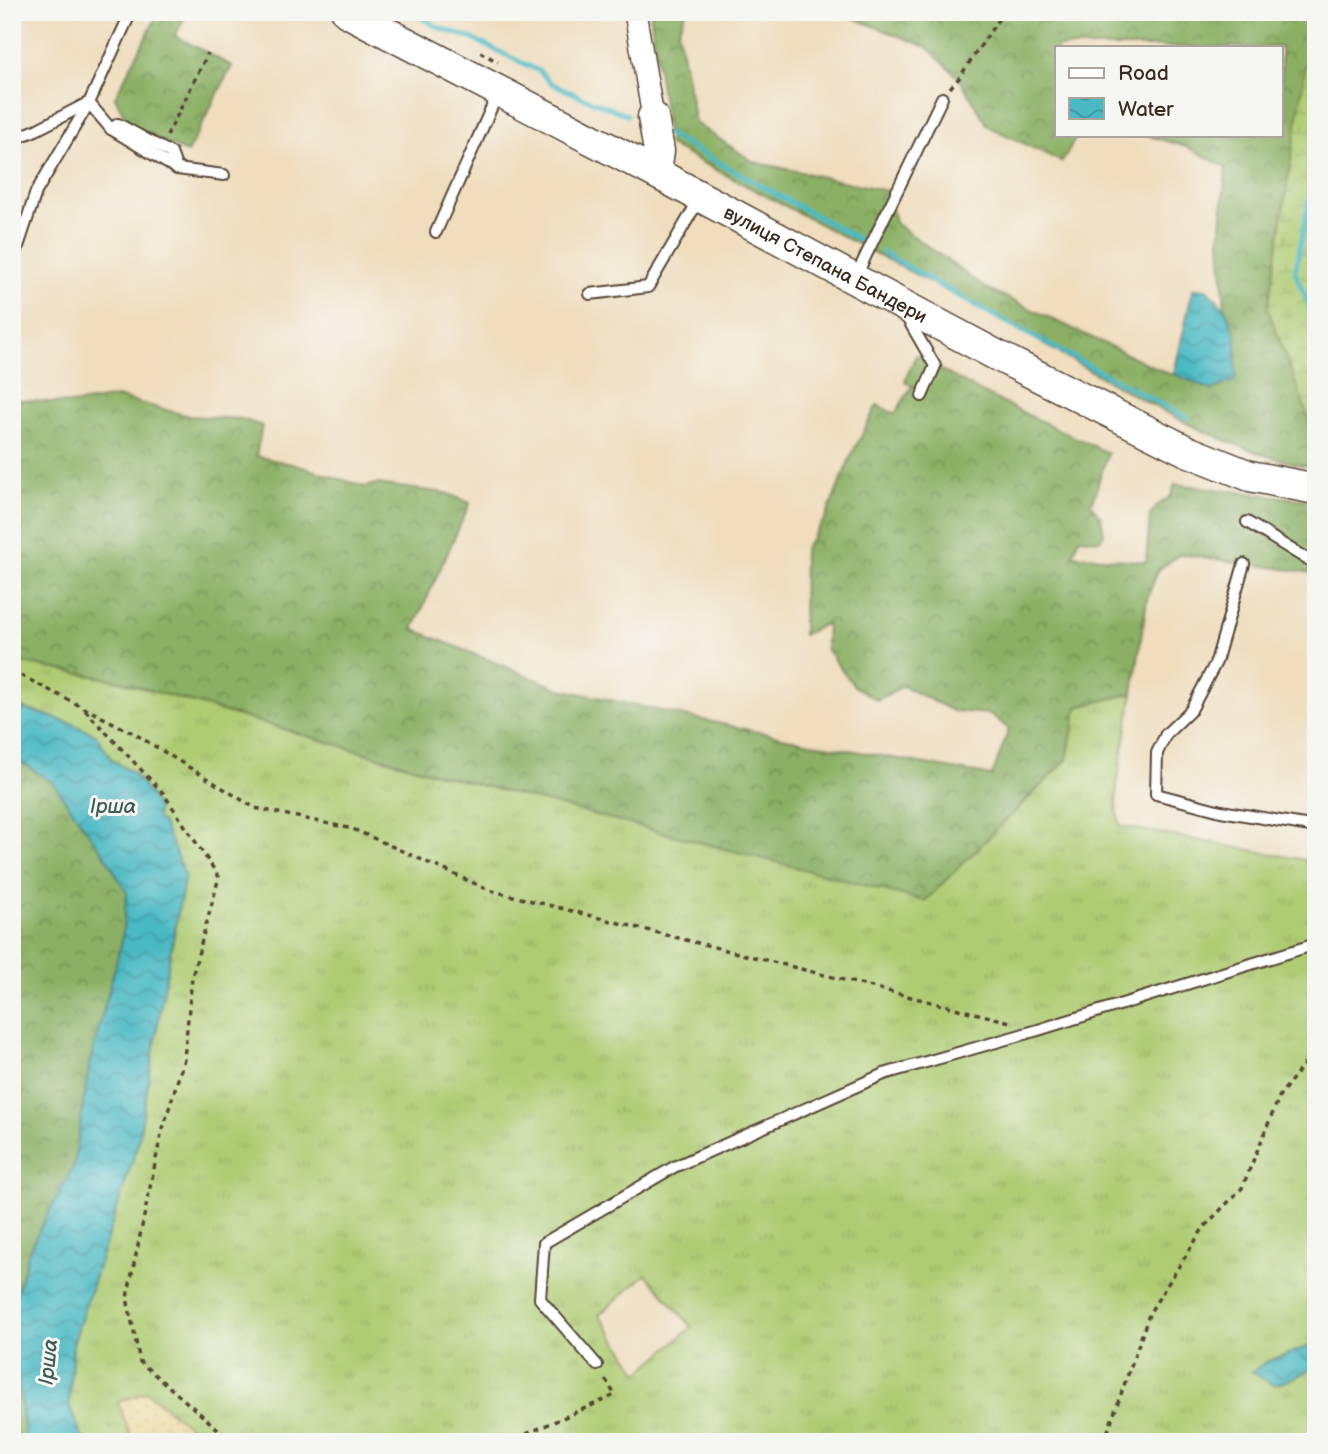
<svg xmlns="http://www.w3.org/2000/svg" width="1328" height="1454" font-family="'Balsamiq Sans',sans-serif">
	<defs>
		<pattern id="grass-tufts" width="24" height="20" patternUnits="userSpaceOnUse" patternTransform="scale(1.75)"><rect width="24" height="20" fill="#afcc73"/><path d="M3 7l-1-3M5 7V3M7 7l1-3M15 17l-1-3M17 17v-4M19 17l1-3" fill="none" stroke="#97af63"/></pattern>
		<pattern id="forest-crowns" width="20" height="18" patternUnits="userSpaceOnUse" patternTransform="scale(1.75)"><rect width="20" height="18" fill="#8bb065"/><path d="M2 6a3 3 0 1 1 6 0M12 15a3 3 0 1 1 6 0" fill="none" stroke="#738f53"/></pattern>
		<pattern id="wetland-marsh" width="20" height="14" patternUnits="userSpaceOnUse" patternTransform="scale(1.75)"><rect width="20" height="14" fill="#afcc73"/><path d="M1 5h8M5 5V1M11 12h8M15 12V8" fill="none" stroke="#97af63"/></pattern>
		<pattern id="sand-dots" width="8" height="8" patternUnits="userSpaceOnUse" patternTransform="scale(1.75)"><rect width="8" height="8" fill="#eeda9e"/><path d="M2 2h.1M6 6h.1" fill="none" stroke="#cdbb88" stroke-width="1.8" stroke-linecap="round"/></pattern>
		<pattern id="water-waves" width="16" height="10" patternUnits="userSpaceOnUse" patternTransform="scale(1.75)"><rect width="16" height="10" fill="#4ab9c4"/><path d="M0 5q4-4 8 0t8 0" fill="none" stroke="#3f979f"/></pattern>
	</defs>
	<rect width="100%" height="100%" fill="#f6f6f2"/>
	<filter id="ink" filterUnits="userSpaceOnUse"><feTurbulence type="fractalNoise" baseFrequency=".0143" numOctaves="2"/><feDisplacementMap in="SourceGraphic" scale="14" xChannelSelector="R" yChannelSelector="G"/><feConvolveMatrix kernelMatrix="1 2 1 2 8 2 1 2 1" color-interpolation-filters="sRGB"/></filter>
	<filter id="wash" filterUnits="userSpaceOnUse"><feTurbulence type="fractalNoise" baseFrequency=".00686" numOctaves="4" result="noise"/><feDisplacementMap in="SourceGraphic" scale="28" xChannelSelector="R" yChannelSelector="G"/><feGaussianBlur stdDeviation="1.57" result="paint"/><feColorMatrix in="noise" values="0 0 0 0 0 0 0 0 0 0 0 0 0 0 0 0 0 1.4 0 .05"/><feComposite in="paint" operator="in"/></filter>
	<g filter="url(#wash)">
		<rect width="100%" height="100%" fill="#efddbd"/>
		<path fill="url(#grass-tufts)" stroke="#757b48" stroke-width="2" fill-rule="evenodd" d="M 12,661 L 116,680 L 427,771 L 925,900 L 1067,760 L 1076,707 L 1133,693 L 1117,784 L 1116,806 L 1120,826 L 1316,862 L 1316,1340 L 1313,1345 L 1266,1362 L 1289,1380 L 1316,1366 L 1316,1442 L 208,1442 L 147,1392 L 119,1402 L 133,1442 L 84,1442 L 69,1405 L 73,1344 L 138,1143 L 165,982 L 185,875 L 157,820 L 157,808 L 133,773 L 112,760 L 96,735 L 44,714 L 12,705 ZM 646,1274 L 692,1327 L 639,1373 L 599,1315 Z"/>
		<g fill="url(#forest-crowns)" stroke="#636d42" stroke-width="2">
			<polygon points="159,12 187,12 175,36 232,66 187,153 129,125 115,97"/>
			<path d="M 650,12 L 686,12 L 678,31 L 695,123 L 754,162 L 888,191 L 895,223 L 984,287 L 1169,374 L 1174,374 L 1236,336 L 1225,308 L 1223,280 L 1220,239 L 1226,167 L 1187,147 L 1146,135 L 1281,135 L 1281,47 L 1057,47 L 1057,135 L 1077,135 L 1062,162 L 988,126 L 959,78 L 927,47 L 838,12 L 1316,12 L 1316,468 C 1209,448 1110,380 1015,328 C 901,266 785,206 669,145 Z"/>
			<path d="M 916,355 C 977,393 1044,422 1108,453 L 1091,505 L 1101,517 L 1104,534 L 1100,540 L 1079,538 L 1073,555 L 1146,562 L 1150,515 L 1158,505 L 1171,496 L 1175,484 L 1316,501 L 1316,574 C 1270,566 1225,561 1180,554 L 1158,570 L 1147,599 L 1133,693 L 1077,707 L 1067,759 L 925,901 L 427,771 L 116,680 L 12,661 L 12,399 L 72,404 L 117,397 L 189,416 L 241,419 L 262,426 L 256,456 L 296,465 L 365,487 L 377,484 L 446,493 L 470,503 L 413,629 L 560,689 L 805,742 L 992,776 L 1009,729 L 990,714 L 953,711 L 903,686 L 877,700 L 854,686 L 826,649 L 827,623 L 803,635 L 804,549 L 826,517 L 851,456 L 877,405 L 895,414 L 912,386 L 905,381 Z"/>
			<polygon points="12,756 53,783 108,860 127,893 122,941 90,1062 74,1166 30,1248 12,1308"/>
			<polygon points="12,1326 26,1442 20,1442 12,1422"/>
		</g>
		<polygon fill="url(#wetland-marsh)" stroke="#757b48" stroke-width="2" points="1314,12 1316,12 1316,438 1268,309"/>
		<polygon fill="url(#sand-dots)" stroke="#94825e" stroke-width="2" points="147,1392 208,1442 133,1442 118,1402"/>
		<g fill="url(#water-waves)" stroke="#427271" stroke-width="2">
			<polygon points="1193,289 1206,289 1225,308 1236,336 1236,379 1212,390 1174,374"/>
			<polygon points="12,705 71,723 96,735 112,760 133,773 149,794 157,808 157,820 162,822 185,875 165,982 138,1143 73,1344 69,1405 84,1442 26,1442 12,1326 12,1308 30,1248 74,1165 90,1062 122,941 127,893 108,860 53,783 12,756"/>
			<polygon points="1316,1340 1316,1366 1289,1380 1274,1385 1252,1372 1266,1362 1313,1345"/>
		</g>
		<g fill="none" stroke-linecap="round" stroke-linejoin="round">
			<g stroke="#4ab9c4" stroke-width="5">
				<polyline points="411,12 440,28 471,38 539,71 551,83 579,96 627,115"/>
				<polyline points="667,134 858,239"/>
				<polyline points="1316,165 1295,272 1316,322"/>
				<polyline points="883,253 978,307 1187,418"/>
			</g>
		</g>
	</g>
	<g filter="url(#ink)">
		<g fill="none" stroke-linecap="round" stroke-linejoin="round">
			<g stroke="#564536" stroke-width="14">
				<g id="lane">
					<polyline points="89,103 111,129 177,169 224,175"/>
					<polyline points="111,129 118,124 171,153 177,169"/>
					<polyline points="12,140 36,130 86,104"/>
					<polyline points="436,232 498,93"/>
					<polyline points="12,265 36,192 89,103 131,12"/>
					<polyline points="856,276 942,98"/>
					<polyline points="590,294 648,287 700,198"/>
					<polyline points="906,316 935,366 922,396"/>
					<polyline points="1247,522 1305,558 1316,562"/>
					<polyline points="1244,564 1216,662 1191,710 1166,734 1157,753 1156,794 1221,811 1316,827"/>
					<polyline points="597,1365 540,1299 544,1243 674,1167 884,1074 1038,1030 1316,944"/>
				</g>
			</g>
			<g stroke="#564536" stroke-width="24">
				<polyline id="street" points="635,12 653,117"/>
			</g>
			<g stroke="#564536" stroke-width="33">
				<g id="secondary">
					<path id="s1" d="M 347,12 L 656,173 L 998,356 L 1187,451 L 1250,476 L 1316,489"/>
					<polyline points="653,117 659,151 656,173"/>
				</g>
			</g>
			<g stroke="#564536" stroke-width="3.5" stroke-dasharray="5 5" stroke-linecap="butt">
				<polyline points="480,52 498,62"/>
				<polyline points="950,88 959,78 998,20 1001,12"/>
				<polyline points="167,136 208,53"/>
				<polyline points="12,671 135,734 255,808 353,829 489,890 1010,1022"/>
				<polyline points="85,710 163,793 219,877 192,977 184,1059 161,1135 127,1298 140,1362 233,1442"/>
				<polyline points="508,1442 615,1395 604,1377"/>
				<polyline points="1104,1442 1150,1312 1204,1227 1242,1188 1280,1095 1316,1049"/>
			</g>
			<use href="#lane" stroke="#fff" stroke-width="10"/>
			<use href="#street" stroke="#fff" stroke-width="21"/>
			<use href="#secondary" stroke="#fff" stroke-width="30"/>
		</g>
	</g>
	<g text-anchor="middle" stroke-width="6" stroke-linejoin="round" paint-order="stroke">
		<g font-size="19" fill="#3b2a1e" stroke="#f6f6f2">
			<text dy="7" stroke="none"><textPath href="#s1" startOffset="541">вулиця Степана Бандери</textPath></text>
		</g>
		<g font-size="21" font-style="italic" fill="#405c58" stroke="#f6f6f2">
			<text x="113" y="813">Ірша</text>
			<text transform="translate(48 1362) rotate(-84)" y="7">Ірша</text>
		</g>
	</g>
	<rect width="1328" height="1454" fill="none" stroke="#f6f6f2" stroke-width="42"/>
	<rect x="1055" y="46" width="228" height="91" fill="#f6f6f2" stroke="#aba49d" stroke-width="2"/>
	<rect x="1069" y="68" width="35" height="10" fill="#ffffff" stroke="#aba49d" stroke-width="2"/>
	<text x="1118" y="80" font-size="21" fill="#3b2a1e">Road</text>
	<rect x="1069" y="98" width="35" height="21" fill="url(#water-waves)" stroke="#aba49d" stroke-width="2"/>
	<text x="1118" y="116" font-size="21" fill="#3b2a1e">Water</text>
</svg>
